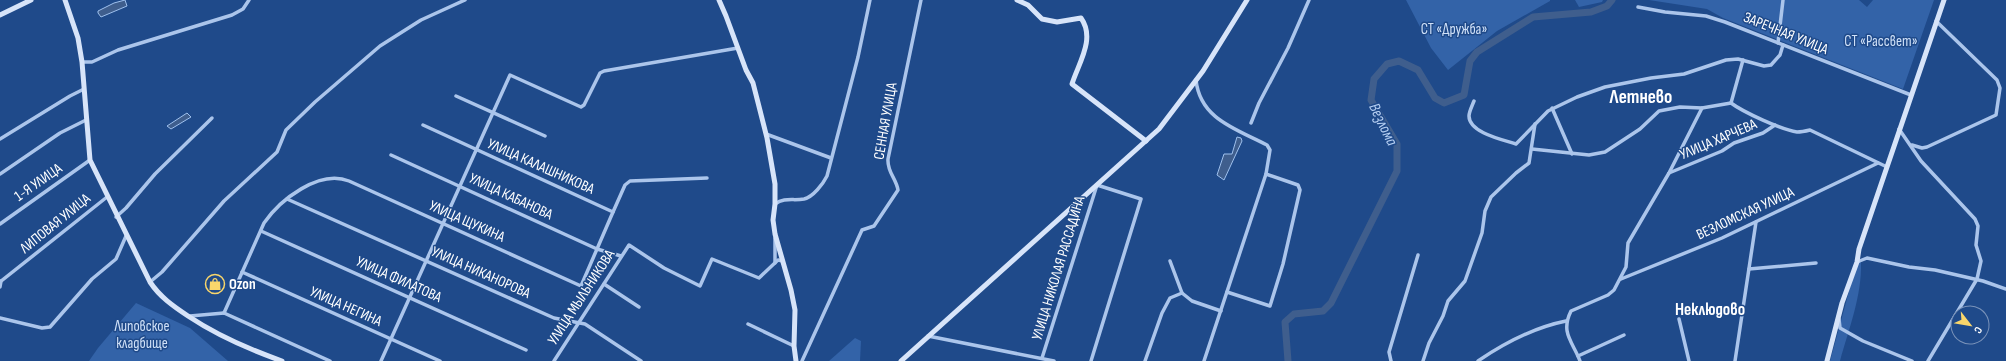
<svg xmlns="http://www.w3.org/2000/svg" width="2006" height="361" font-family="'Sofia Sans Condensed',sans-serif">
	<rect width="100%" height="100%" fill="#1f4a8a"/>
	<g fill="#3363a8">
		<polygon points="1406,0 1550,0 1550,1 1497,31 1448,70 1431,48"/>
		<polygon points="1575,0 1603,0 1602,2 1579,7"/>
		<polygon points="1649,0 1859,0 1867,7 1873,0 1934,0 1903,89 1723,18 1707,9"/>
		<path d="M 1857,262 L 1861,262 C 1862,296 1849,328 1840,361 L 1830,361 Z"/>
		<polygon points="136,303 190,328 228,361 89,361 98,348"/>
		<polygon points="855,338 861,341 860,361 829,361"/>
	</g>
	<g fill="#3f5e8d" stroke="#9ec0ed">
		<polygon points="125,0 127,6 101,17 98,13 98,11 114,3"/>
		<polygon points="187,113 191,117 171,129 167,126"/>
		<polygon points="1237,137 1241,138 1242,141 1224,180 1217,175 1224,154 1232,154"/>
	</g>
	<g fill="none" stroke-linecap="round" stroke-linejoin="round">
		<polyline stroke="#3f5e8d" stroke-width="7" points="1288,361 1285,322 1294,314 1323,311 1331,303 1397,171 1397,144 1371,100 1374,79 1387,64 1399,61 1418,70 1435,98 1444,103 1464,95 1470,61 1477,52 1533,17 1591,12 1607,6 1612,0"/>
		<g stroke="#abc5eb" stroke-width="3.5">
			<polyline points="1638,7 1665,12 1706,16 1725,22 1911,95"/>
			<polyline points="1778,43 1783,0"/>
			<path d="M 1743,60 L 1731,103 C 1743,112 1782,130 1797,132 C 1801,132 1806,131 1810,130 L 1887,167"/>
			<polyline points="82,62 92,62 118,50 232,15 243,9 249,0"/>
			<path d="M 1196,80 C 1200,119 1236,129 1267,145 L 1270,150 L 1266,174 L 1204,361"/>
			<polyline points="456,96 545,136"/>
			<path d="M 1474,101 C 1472,106 1469,112 1469,116 C 1469,133 1504,140 1516,144 L 1548,111 L 1577,97 L 1605,87 L 1651,78 L 1684,74 L 1726,60 L 1738,59 L 1764,66 L 1771,65 L 1780,55 L 1783,45"/>
			<polyline points="1552,108 1572,154"/>
			<polyline points="1251,123 1259,103 1288,48 1309,0"/>
			<polyline points="1899,129 1921,161 1975,219 1978,226 1976,245 1981,261 1977,279 1928,361"/>
			<polyline points="766,134 831,158"/>
			<polyline points="0,139 70,96 84,89"/>
			<polyline points="1912,145 1922,148 1927,147 1996,115 2000,88 1997,80 1936,21"/>
			<polyline points="1532,149 1589,155 1605,152 1640,129 1659,111 1680,107 1702,108 1731,103"/>
			<polyline points="391,155 597,249 621,256"/>
			<polyline points="1669,173 1722,151 1734,143 1763,133 1775,125"/>
			<polyline points="0,174 60,133 86,120"/>
			<polyline points="287,199 554,318 585,324 641,361"/>
			<path d="M 775,204 C 785,197 793,201 804,199 C 813,197 823,184 827,176 L 858,57 L 870,0"/>
			<polyline points="613,212 625,185 630,181 707,178"/>
			<polyline points="116,217 126,208 155,174 212,118"/>
			<polyline points="0,224 90,160"/>
			<polyline points="261,231 526,350"/>
			<polyline points="775,238 775,263"/>
			<polyline points="1170,261 1182,293 1192,301 1221,311"/>
			<polyline points="1857,262 1867,258 1909,267 1935,270 1983,281 2006,289"/>
			<polyline points="1749,269 1816,263"/>
			<polyline points="242,272 440,361"/>
			<polyline points="1621,279 1722,238 1878,163"/>
			<polyline points="0,282 107,197"/>
			<polyline points="150,282 162,272 224,201 277,152 286,130 315,102 380,46 421,20 465,0"/>
			<polyline points="604,284 639,307"/>
			<polyline points="0,287 1,281"/>
			<polyline points="1227,292 1270,306 1283,264 1300,190 1298,185 1266,174"/>
			<path d="M 224,313 L 264,223 C 280,200 319,169 349,181 L 581,286 L 613,212 L 423,125"/>
			<polyline points="224,313 330,361"/>
			<polyline points="190,316 224,313"/>
			<polyline points="0,318 42,328 50,327 92,279 116,259 126,236"/>
			<polyline points="1679,319 1689,361"/>
			<polyline points="1839,319 1840,328 1863,341 1912,361"/>
			<polyline points="748,324 794,346"/>
			<polyline points="928,336 1054,361"/>
			<polyline points="1578,356 1624,335"/>
			<polyline points="1042,358 1097,185 1141,199 1091,361"/>
			<polyline points="381,361 510,75 581,107 584,105 600,73 604,71 738,48"/>
			<polyline points="554,361 629,245 664,268 700,286 712,259 759,278 778,260 783,261"/>
			<path d="M 802,361 L 862,230 L 874,226 L 898,190 C 896,178 887,172 888,159 L 921,0"/>
			<polyline points="1145,361 1162,313 1170,298 1182,293"/>
			<polyline points="1391,361 1389,352 1418,255"/>
			<polyline points="1423,361 1429,343 1443,316 1448,301 1465,281 1482,233 1485,211 1491,197 1516,173 1529,163 1535,124"/>
			<path d="M 1478,361 C 1503,344 1536,327 1566,321"/>
			<path d="M 1580,361 C 1573,342 1560,333 1571,311 L 1608,295 L 1614,290 L 1626,267 L 1628,243 L 1669,173 L 1702,108"/>
			<polyline points="1735,361 1756,222"/>
		</g>
		<g stroke="#d7e4f9" stroke-width="5">
			<path d="M 65,0 L 78,38 L 82,62 L 90,160 L 150,282 C 160,297 173,306 188,316 C 218,336 248,349 282,361"/>
			<polyline points="719,0 726,16 746,70 753,83 767,138 775,184 775,204 773,220 775,234 791,290 795,310 794,346 796,361"/>
			<path d="M 1017,0 L 1028,5 L 1042,19 L 1057,22 L 1081,18 C 1096,39 1078,64 1072,84 L 1146,141"/>
			<polyline points="0,15 31,0"/>
			<polyline points="901,361 1159,129 1203,71 1247,0"/>
			<polyline points="1827,361 1842,303 1857,262 1859,249 1944,0"/>
		</g>
	</g>
	<defs>
		<g id="shop-ring" transform="scale(1)"><circle r="9.5" fill="#1f4a8a" stroke="#f9d66b" stroke-width="1.5"/><path d="M-5-2.5h2.3a2.7 3.5 0 0 1 5.4 0H5L5.5 6h-11ZM-1.5-2.5h3a1.5 2.3 0 0 0-3 0Z" fill="#f9d66b"/></g>
	</defs>
	<g fill-rule="evenodd">
		<use href="#shop-ring" x="215" y="284"/>
	</g>
	<g text-anchor="middle" stroke-width="3" stroke-linejoin="round" paint-order="stroke">
		<g font-size="15" fill="#d0e1f8" stroke="#1f4a8a">
			<text x="1454" y="34">СТ «Дружба»</text>
			<text x="1881" y="46">СТ «Рассвет»</text>
			<text x="142" y="331">Липовское<tspan x="142" dy="17">кладбище</tspan></text>
		</g>
		<g font-size="15" fill="#fff" stroke="#1f4a8a">
			<text transform="translate(1786 33) rotate(22)" y="5">ЗАРЕЧНАЯ УЛИЦА</text>
			<text transform="translate(885 121) rotate(-80)" y="5">СЕННАЯ УЛИЦА</text>
			<text transform="translate(1718 139) rotate(-23)" y="5">УЛИЦА ХАРЧЕВА</text>
			<text transform="translate(541 166) rotate(24)" y="5">УЛИЦА КАЛАШНИКОВА</text>
			<text transform="translate(38 182) rotate(-35)" y="5">1-Я УЛИЦА</text>
			<text transform="translate(511 196) rotate(25)" y="5">УЛИЦА КАБАНОВА</text>
			<text transform="translate(1745 213) rotate(-25)" y="5">ВЕЗЛОМСКАЯ УЛИЦА</text>
			<text transform="translate(467 221) rotate(24)" y="5">УЛИЦА ЩУКИНА</text>
			<text transform="translate(55 223) rotate(-39)" y="5">ЛИПОВАЯ УЛИЦА</text>
			<text transform="translate(1058 268) rotate(-73)" y="5">УЛИЦА НИКОЛАЯ РАССАДИНА</text>
			<text transform="translate(481 272) rotate(24)" y="5">УЛИЦА НИКАНОРОВА</text>
			<text transform="translate(399 279) rotate(24)" y="5">УЛИЦА ФИЛАТОВА</text>
			<text transform="translate(581 297) rotate(-57)" y="5">УЛИЦА МЫЛЬНИКОВА</text>
			<text transform="translate(346 306) rotate(24)" y="5">УЛИЦА НЕГИНА</text>
		</g>
		<g font-size="15" font-weight="bold" fill="#fff" stroke="#1f4a8a" text-anchor="start">
			<text x="229" y="289">Ozon</text>
		</g>
		<g font-size="16" font-style="italic" fill="#b7d0f3" stroke="#1f4a8a">
			<text transform="translate(1384 124) rotate(64)" y="6">Везлома</text>
		</g>
		<g font-size="17" font-weight="bold" fill="#fff" stroke="#1f4a8a">
			<text x="1710" y="315">Неклюдово</text>
		</g>
		<g font-size="19" font-weight="bold" fill="#fff" stroke="#1f4a8a">
			<text x="1641" y="103">Летнево</text>
		</g>
	</g>
	<g transform="translate(1970 325) rotate(121)"><circle r="19" fill="#1f4a8a" stroke="#7992b9"/>
	<path d="M0-3L7 15L0 10L-7 15Z" fill="#f9d66b"/>
	<text y="-6" font-size="11" font-weight="bold" text-anchor="middle" fill="#ffffff">С</text>
	</g>
</svg>
